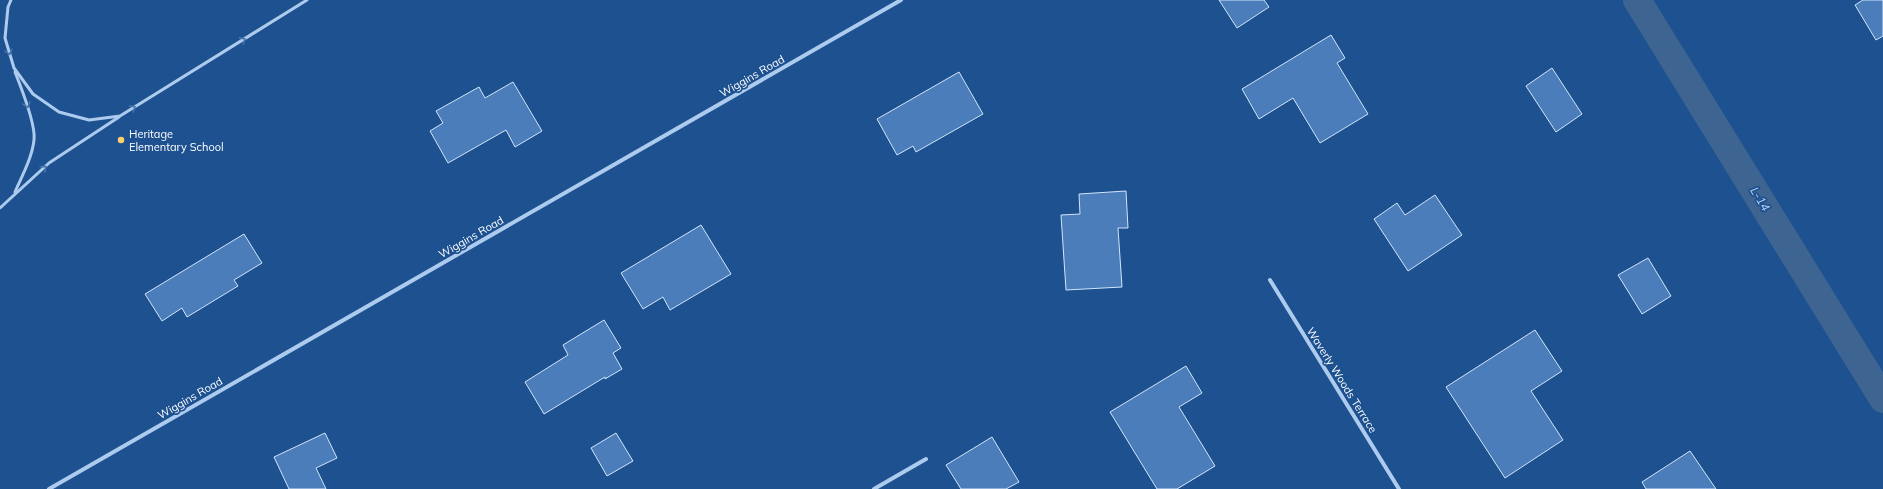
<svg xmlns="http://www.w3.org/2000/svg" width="1883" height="489" font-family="Mulish,sans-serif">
	<rect width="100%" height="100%" fill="#1d5190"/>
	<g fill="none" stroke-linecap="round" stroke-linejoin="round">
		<polyline stroke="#3e6491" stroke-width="28" points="1637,0 1883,399"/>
	</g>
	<g fill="#4a7db9" stroke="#d2e5fa">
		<polygon points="1219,0 1264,0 1269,7 1237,28"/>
		<polygon points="1863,0 1883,0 1883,36 1876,40 1855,5"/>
		<polygon points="1331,35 1345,58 1337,63 1368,114 1320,143 1293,98 1259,119 1242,89"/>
		<polygon points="1552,68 1582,114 1556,132 1526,86"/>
		<polygon points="959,72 983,114 916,152 913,146 897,155 877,119"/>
		<polygon points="513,82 542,131 515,147 506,130 448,163 430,131 443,123 436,111 479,87 485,98"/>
		<polygon points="1126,191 1128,228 1118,228 1122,287 1066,290 1061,215 1080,214 1079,194"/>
		<polygon points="1435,195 1462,235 1408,271 1374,219 1397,203 1405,215"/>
		<polygon points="701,225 731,274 670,310 663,297 643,309 621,273"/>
		<polygon points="244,234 262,263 234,280 238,286 187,317 182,308 162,321 145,294"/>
		<polygon points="1648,258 1671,296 1642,314 1618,275"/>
		<polygon points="604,320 621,348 613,353 622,369 605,379 605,377 544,414 525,382 568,355 563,345"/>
		<polygon points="1535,330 1562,371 1531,391 1563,440 1505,478 1446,387"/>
		<polygon points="1186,366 1202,393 1179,407 1215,466 1177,489 1157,489 1110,412"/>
		<polygon points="325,433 337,458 316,468 326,489 289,489 274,457"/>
		<polygon points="616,433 633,461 607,476 591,448"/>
		<polygon points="992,437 1019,482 1006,489 961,489 946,465"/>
		<polygon points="1690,451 1716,489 1646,489 1642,482"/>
	</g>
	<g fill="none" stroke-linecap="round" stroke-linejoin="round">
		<g stroke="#accbee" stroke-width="3">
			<polyline points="11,0 8,7 5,38 14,68 33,94 59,112 89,120 120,116 307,0"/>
			<path d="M 15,192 C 22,176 32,158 34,140 C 36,126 21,87 15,72"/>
			<polyline points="0,208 49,163 119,117"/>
		</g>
		<g stroke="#accbee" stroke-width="4">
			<polyline points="1270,280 1399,489"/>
			<polyline points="49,489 901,0"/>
			<polyline points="874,489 926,459"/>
		</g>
	</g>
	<defs><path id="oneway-chevron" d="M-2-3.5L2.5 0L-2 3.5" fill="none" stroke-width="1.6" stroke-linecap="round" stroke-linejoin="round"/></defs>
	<g stroke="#4876ac">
		<use href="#oneway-chevron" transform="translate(243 40) rotate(-32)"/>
		<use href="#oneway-chevron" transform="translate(9 52) rotate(74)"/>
		<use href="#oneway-chevron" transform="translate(27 105) rotate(74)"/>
		<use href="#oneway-chevron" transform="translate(133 108) rotate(-32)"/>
		<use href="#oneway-chevron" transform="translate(44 168) rotate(-42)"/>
	</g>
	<circle fill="#fed06a" stroke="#1d5190" stroke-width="1.5" cx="121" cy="140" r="4"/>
	<g text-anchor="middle" stroke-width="3.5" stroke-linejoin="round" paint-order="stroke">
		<g font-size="11" fill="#fff" stroke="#1d5190">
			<text transform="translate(752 76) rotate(-30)" y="4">Wiggins Road</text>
			<text transform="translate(471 237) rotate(-30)" y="4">Wiggins Road</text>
			<text transform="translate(1342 380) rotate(58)" y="4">Waverly Woods Terrace</text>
			<text transform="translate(190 398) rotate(-30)" y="4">Wiggins Road</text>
		</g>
		<g font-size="11" fill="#fff" stroke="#1d5190" text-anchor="start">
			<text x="129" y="138">Heritage<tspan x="129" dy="13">Elementary School</tspan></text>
		</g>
		<g font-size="12" font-style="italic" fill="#b8d5f5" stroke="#1d5190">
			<text transform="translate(1760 199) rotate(58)" y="4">L-14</text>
		</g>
	</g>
</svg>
